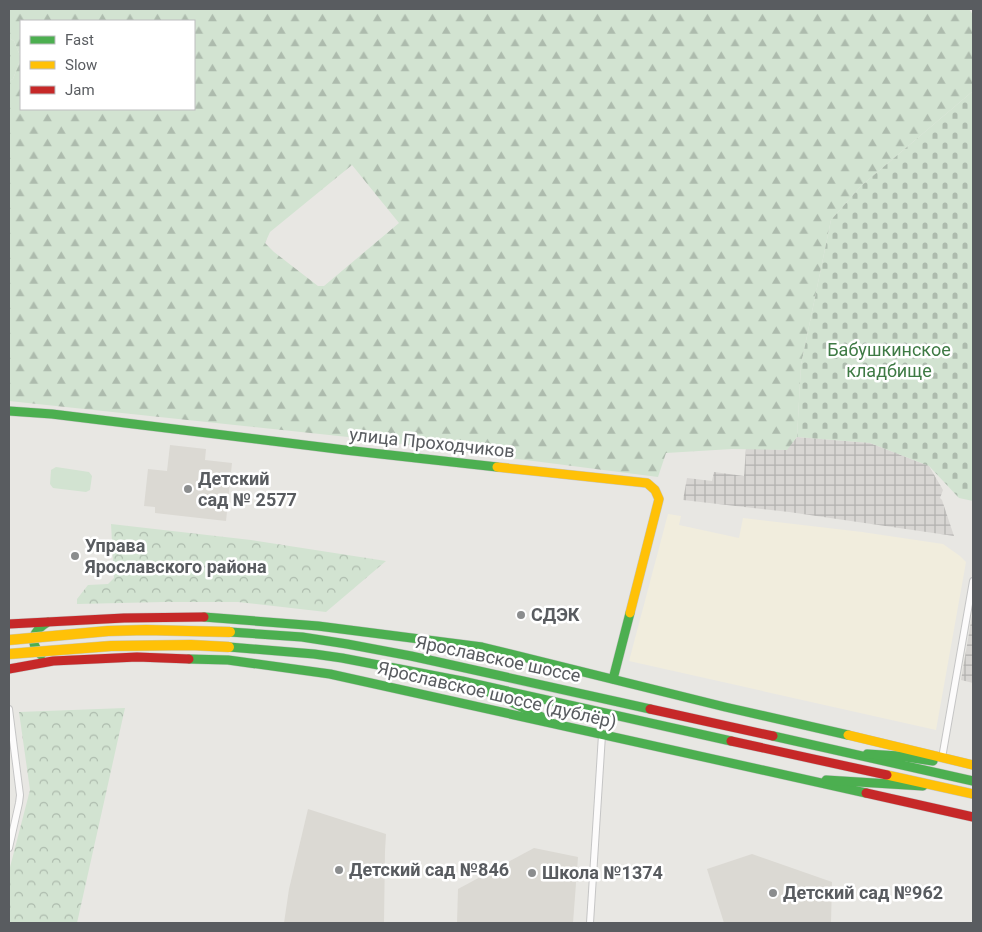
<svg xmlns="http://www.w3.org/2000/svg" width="982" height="932" font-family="Roboto,sans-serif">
	<defs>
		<pattern id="industrial-grid" width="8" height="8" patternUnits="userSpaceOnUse" patternTransform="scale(1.25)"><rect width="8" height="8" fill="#d8d6d3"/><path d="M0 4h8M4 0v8" fill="none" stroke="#b2b1af"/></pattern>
		<pattern id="grass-tufts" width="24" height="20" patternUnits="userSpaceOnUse" patternTransform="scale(1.25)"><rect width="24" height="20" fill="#d2e3d1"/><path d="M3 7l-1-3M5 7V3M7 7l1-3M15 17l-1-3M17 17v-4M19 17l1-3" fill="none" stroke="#adbbad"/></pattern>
		<pattern id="forest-firs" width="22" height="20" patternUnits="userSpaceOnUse" patternTransform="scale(1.25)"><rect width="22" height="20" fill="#d2e3d1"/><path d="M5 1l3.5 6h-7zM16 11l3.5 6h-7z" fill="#adbbad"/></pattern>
		<pattern id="cemetery-stones" width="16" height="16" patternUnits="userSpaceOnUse" patternTransform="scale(1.25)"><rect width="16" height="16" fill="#d2e3d1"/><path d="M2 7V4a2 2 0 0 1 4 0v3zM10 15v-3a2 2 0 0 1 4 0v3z" fill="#adbbad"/></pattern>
		<pattern id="park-crowns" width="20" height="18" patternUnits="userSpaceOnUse" patternTransform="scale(1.25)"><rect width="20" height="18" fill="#d2e3d1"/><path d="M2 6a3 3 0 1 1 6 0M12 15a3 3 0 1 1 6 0" fill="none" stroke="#adbbad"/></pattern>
	</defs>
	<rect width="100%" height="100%" fill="#e8e7e3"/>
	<polygon fill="#f1eddd" points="668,514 681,516 679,525 739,538 743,518 862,532 943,544 960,556 966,562 936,730 629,661"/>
	<g fill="url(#industrial-grid)">
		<polygon points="797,437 870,443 929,466 943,490 940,498 942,500 954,536 789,512 683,500 687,478 712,481 714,472 744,476 746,448 786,450"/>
		<polygon points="973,610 973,683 961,680"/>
	</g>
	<g fill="#dbd9d3">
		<polygon points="170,445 206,449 205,460 232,463 226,521 155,513 155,507 144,506 148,469 167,471"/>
		<polygon points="308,809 386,834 385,851 384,923 284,923 289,889"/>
		<polygon points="534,848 578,857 573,923 457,923 458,889"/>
		<polygon points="752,854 832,882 831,923 724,923 707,869"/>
	</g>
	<polygon fill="url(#grass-tufts)" points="9,38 14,41 21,58 13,79 9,81"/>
	<path fill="url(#forest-firs)" fill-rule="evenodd" d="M 9,9 L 969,9 L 973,15 L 973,91 L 861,186 L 831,220 L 801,365 L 797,437 L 787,450 L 732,449 L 666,453 L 658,477 L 348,437 L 9,401 L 9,81 L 13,79 L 21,58 L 14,41 L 9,38 ZM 21,21 L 194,21 L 194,109 L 21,109 ZM 352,165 L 399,223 L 324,286 L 318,286 L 274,252 L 265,243 L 270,232 Z"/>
	<polygon fill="url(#cemetery-stones)" points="973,91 973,501 959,498 929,466 870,443 797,437 801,365 831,220 861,186"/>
	<g fill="url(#park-crowns)">
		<polygon points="111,524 251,540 386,561 326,612 238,602 164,602 77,604 77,599 88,585 108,584 114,578"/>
		<polygon points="125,708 77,923 9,923 9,871 30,790 19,712"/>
	</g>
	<polygon fill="#d2e3d1" points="56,467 89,472 92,476 90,490 86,492 53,488 50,484 51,470"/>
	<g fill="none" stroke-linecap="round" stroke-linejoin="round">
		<g stroke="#c5c5c5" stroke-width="8">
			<g id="street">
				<polyline points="9,709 20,795 19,803 9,848"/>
				<polyline points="942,758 973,581"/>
				<polyline points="590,923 602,735"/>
			</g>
		</g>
		<g stroke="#c5c5c4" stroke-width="10">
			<g id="fast">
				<polyline points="9,411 52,414 345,450 497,467"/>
				<polyline points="204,617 318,626 482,647 725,707 848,735"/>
				<polyline points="230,632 302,637 347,644 411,656 650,709"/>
				<polyline points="229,647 314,654 342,658 462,681 731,741"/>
				<path d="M 41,655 C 28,641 33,631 48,622"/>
				<polyline points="189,659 228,660 330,674 866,793"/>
				<polyline points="613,679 630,613"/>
				<polyline points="480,689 497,695 546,719"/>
				<polyline points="773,736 973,781"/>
				<polyline points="867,754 899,756 933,761"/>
				<polyline points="826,780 923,786"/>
			</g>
		</g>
		<g stroke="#c5c5c4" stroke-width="10">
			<g id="slow">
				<polyline points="497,467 647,483 655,490 659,499 630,613"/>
				<polyline points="848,735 973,765"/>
				<polyline points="887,775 973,794"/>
			</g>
		</g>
		<g stroke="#c5c5c4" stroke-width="10">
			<g id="jam">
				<polyline points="9,624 124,618 204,617"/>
				<polyline points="9,669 53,661 137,657 189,659"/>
				<polyline points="650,709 773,736"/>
				<polyline points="731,741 887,775"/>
				<polyline points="866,793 973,817"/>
			</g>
		</g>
		<use href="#street" stroke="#fcfbfb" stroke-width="6"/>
		<use href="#fast" stroke="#4caf50" stroke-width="9"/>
		<use href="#slow" stroke="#ffc107" stroke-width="9"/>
		<use href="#jam" stroke="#c62828" stroke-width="9"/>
		<g stroke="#ccc7b4" stroke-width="11" stroke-linecap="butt">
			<g id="slow-bridge">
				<polyline points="9,640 108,631 146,630 230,632"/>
				<polyline points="9,654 111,646 191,645 229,647"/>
			</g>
		</g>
		<use href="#slow-bridge" stroke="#ffc107" stroke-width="10"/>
	</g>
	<g fill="#8b8d8e" stroke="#fff" stroke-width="2">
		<circle cx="188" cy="489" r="5"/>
		<circle cx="75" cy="556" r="5"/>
		<circle cx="521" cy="615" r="5"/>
		<circle cx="339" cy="870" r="5"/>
		<circle cx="532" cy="873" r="5"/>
		<circle cx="773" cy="893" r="5"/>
	</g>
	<g text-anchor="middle" stroke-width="5" stroke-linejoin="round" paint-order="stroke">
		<g font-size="18" fill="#3e7a44" stroke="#fff">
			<text x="889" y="356">Бабушкинское<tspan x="889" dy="21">кладбище</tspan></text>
		</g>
		<g font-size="18" fill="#595c60" stroke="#fff">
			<text transform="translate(432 443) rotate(6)" y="6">улица Проходчиков</text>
			<text transform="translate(498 659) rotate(12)" y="6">Ярославское шоссе</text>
			<text transform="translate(497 695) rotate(13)" y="6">Ярославское шоссе (дублёр)</text>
		</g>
		<g font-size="18" font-weight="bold" fill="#595c60" stroke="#fff" text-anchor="start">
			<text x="198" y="485">Детский<tspan x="198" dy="21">сад № 2577</tspan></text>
			<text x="85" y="552">Управа<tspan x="85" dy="21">Ярославского района</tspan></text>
			<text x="531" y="621">СДЭК</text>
			<text x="349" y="876">Детский сад №846</text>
			<text x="542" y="879">Школа №1374</text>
			<text x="783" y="899">Детский сад №962</text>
		</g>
	</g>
	<rect width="982" height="932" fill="none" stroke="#595c60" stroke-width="20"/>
	<rect x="20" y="20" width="175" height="90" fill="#ffffff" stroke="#bdbebf"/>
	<rect x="30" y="36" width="25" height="8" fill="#4caf50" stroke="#bdbebf"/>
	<text x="65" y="45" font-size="15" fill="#595c60">Fast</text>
	<rect x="30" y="61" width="25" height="8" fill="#ffc107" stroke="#bdbebf"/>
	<text x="65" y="70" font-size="15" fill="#595c60">Slow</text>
	<rect x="30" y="86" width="25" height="8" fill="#c62828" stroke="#bdbebf"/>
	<text x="65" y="95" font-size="15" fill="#595c60">Jam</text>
</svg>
